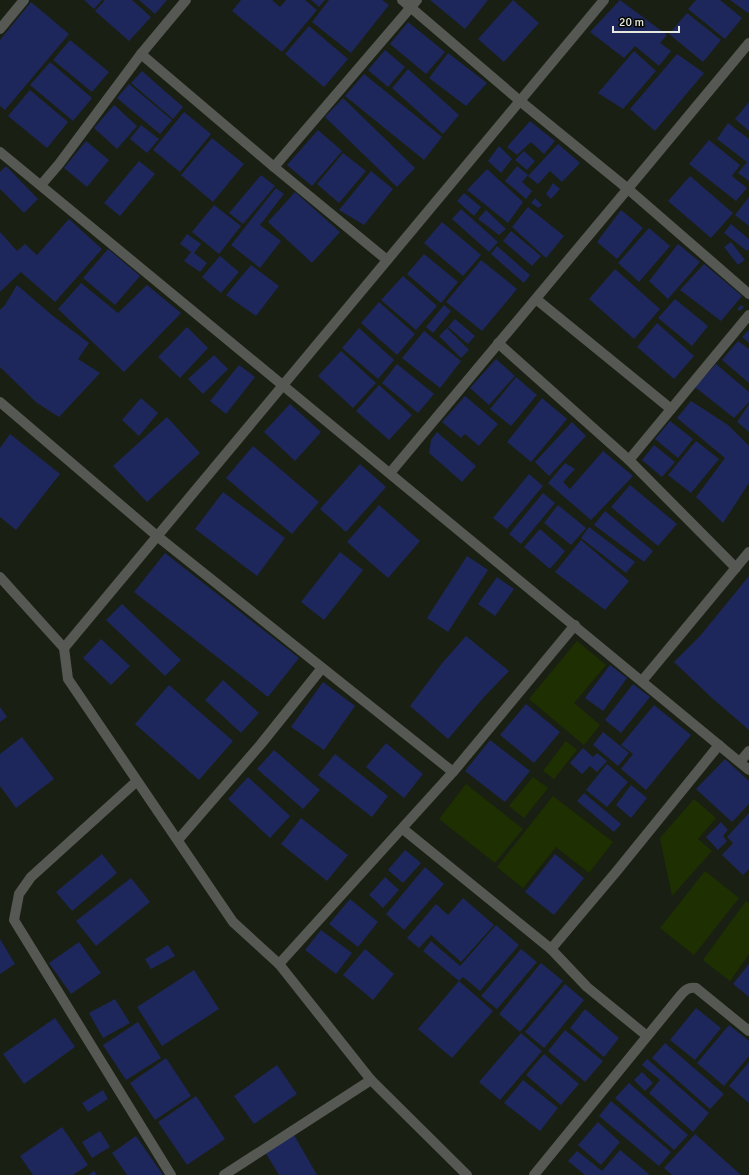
<svg xmlns="http://www.w3.org/2000/svg" width="749" height="1175" font-family="Signika,sans-serif">
	<rect width="100%" height="100%" fill="#191f12"/>
	<g fill="#1e2f02">
		<polygon points="577,641 606,665 574,703 600,725 584,745 529,699"/>
		<polygon points="566,741 577,750 554,779 543,771"/>
		<polygon points="533,777 548,788 524,818 509,806"/>
		<polygon points="466,784 523,829 495,863 439,819"/>
		<polygon points="553,796 613,842 589,873 556,847 523,888 497,867"/>
		<polygon points="694,799 716,818 698,839 712,851 672,896 660,838"/>
		<polygon points="705,871 739,898 694,955 660,928"/>
		<polygon points="746,901 749,903 749,954 730,981 703,960"/>
	</g>
	<g fill="#1d275b">
		<polygon points="84,0 102,0 94,9"/>
		<polygon points="105,0 132,0 151,17 129,41 95,11"/>
		<polygon points="139,0 167,0 155,14"/>
		<polygon points="241,0 272,0 280,7 286,0 305,0 317,10 282,52 232,11"/>
		<polygon points="311,0 325,0 319,7"/>
		<polygon points="329,0 382,0 389,5 351,53 312,22"/>
		<polygon points="430,0 488,0 465,29"/>
		<polygon points="513,0 539,23 504,62 478,39"/>
		<polygon points="620,0 667,35 660,43 671,51 659,66 635,46 624,58 590,32"/>
		<polygon points="696,0 720,0 742,18 725,39 688,9"/>
		<polygon points="730,0 749,0 749,12 748,13"/>
		<polygon points="31,2 69,34 5,110 0,106 0,40"/>
		<polygon points="687,13 721,40 703,62 669,34"/>
		<polygon points="408,22 445,52 426,74 390,44"/>
		<polygon points="309,26 348,59 324,87 285,54"/>
		<polygon points="70,40 109,72 92,92 53,60"/>
		<polygon points="385,50 405,67 388,87 368,70"/>
		<polygon points="634,51 656,71 623,109 598,93"/>
		<polygon points="448,53 487,83 466,106 429,78"/>
		<polygon points="677,54 704,73 655,131 630,109"/>
		<polygon points="50,62 92,98 73,121 30,85"/>
		<polygon points="408,69 459,115 443,134 392,88"/>
		<polygon points="142,71 183,107 173,119 131,83"/>
		<polygon points="364,74 442,137 424,160 345,96"/>
		<polygon points="129,84 172,120 160,134 117,98"/>
		<polygon points="30,90 68,122 47,148 8,116"/>
		<polygon points="343,98 415,168 397,187 325,117"/>
		<polygon points="749,102 749,131 735,119"/>
		<polygon points="114,105 137,126 117,149 94,128"/>
		<polygon points="184,112 211,134 180,172 153,150"/>
		<polygon points="530,121 555,141 544,154 531,142 517,155 507,147"/>
		<polygon points="728,123 749,139 749,181 738,173 747,162 717,139"/>
		<polygon points="141,125 159,139 147,153 130,139"/>
		<polygon points="318,130 342,151 312,186 287,165"/>
		<polygon points="212,138 244,164 213,202 181,175"/>
		<polygon points="709,140 740,165 732,176 747,188 736,201 689,164"/>
		<polygon points="86,141 109,160 87,187 64,168"/>
		<polygon points="558,144 580,163 562,182 550,171 538,184 528,176"/>
		<polygon points="499,146 512,159 501,173 488,161"/>
		<polygon points="524,151 535,161 527,170 515,160"/>
		<polygon points="343,153 366,171 339,203 317,184"/>
		<polygon points="139,161 155,174 120,216 104,203"/>
		<polygon points="6,166 38,199 24,213 0,189 0,172"/>
		<polygon points="517,166 528,175 522,182 532,191 526,199 505,181"/>
		<polygon points="487,169 523,202 508,223 467,190"/>
		<polygon points="371,171 393,189 364,225 339,210"/>
		<polygon points="261,175 275,186 243,224 229,213"/>
		<polygon points="690,176 733,213 711,238 668,201"/>
		<polygon points="553,183 560,189 551,199 546,194"/>
		<polygon points="276,188 284,194 260,225 281,241 260,268 231,245"/>
		<polygon points="295,192 340,232 312,263 268,222"/>
		<polygon points="464,193 481,207 474,216 457,201"/>
		<polygon points="749,197 749,226 735,215"/>
		<polygon points="535,198 542,205 538,208 531,203"/>
		<polygon points="214,205 241,226 219,254 192,232"/>
		<polygon points="528,207 564,236 546,258 512,227"/>
		<polygon points="461,209 498,242 489,252 452,219"/>
		<polygon points="486,210 506,229 499,235 478,219"/>
		<polygon points="621,210 643,228 617,259 597,242"/>
		<polygon points="69,219 102,249 55,302 21,272 1,291 0,291 0,232 17,251 25,244 37,255"/>
		<polygon points="442,222 481,255 463,276 424,243"/>
		<polygon points="731,224 749,239 749,249 747,251 724,233"/>
		<polygon points="649,228 670,246 639,282 618,263"/>
		<polygon points="511,231 541,256 532,266 503,241"/>
		<polygon points="187,234 201,244 194,253 207,263 200,272 184,261 191,252 180,244"/>
		<polygon points="731,242 745,260 738,265 724,247"/>
		<polygon points="678,244 700,262 668,299 649,281"/>
		<polygon points="497,246 530,275 524,283 491,254"/>
		<polygon points="108,249 140,276 115,305 83,278"/>
		<polygon points="424,254 458,282 441,303 407,274"/>
		<polygon points="220,256 239,272 221,293 202,277"/>
		<polygon points="481,260 517,289 482,331 446,302"/>
		<polygon points="704,264 742,296 721,321 680,290"/>
		<polygon points="251,265 279,286 256,316 226,295"/>
		<polygon points="615,269 660,309 634,339 589,299"/>
		<polygon points="403,276 437,306 416,330 381,300"/>
		<polygon points="81,283 118,313 147,285 181,313 124,372 58,309"/>
		<polygon points="17,285 53,316 89,343 78,359 100,373 59,417 37,403 0,367 0,310 5,305"/>
		<polygon points="675,299 708,326 692,346 658,318"/>
		<polygon points="379,302 415,334 397,355 361,323"/>
		<polygon points="444,305 451,311 433,333 426,327"/>
		<polygon points="741,305 744,307 740,311 737,309"/>
		<polygon points="455,319 475,336 468,344 448,327"/>
		<polygon points="657,323 694,356 674,379 637,347"/>
		<polygon points="187,327 208,348 180,378 158,357"/>
		<polygon points="359,328 394,360 378,379 342,348"/>
		<polygon points="447,328 469,350 461,358 439,336"/>
		<polygon points="749,330 749,343 742,337"/>
		<polygon points="424,331 461,361 440,388 402,358"/>
		<polygon points="738,341 749,349 749,383 722,360"/>
		<polygon points="341,351 376,383 353,408 318,376"/>
		<polygon points="214,355 228,369 203,394 188,379"/>
		<polygon points="496,359 515,376 489,405 470,388"/>
		<polygon points="397,364 434,394 418,413 382,383"/>
		<polygon points="716,364 749,392 749,402 734,418 695,387"/>
		<polygon points="239,365 255,377 226,414 210,401"/>
		<polygon points="516,377 537,395 511,426 490,409"/>
		<polygon points="379,385 412,415 389,440 356,411"/>
		<polygon points="465,396 498,424 479,446 465,434 461,438 442,422"/>
		<polygon points="141,398 158,413 139,436 122,420"/>
		<polygon points="542,398 567,419 531,462 507,442"/>
		<polygon points="691,401 728,425 749,446 749,483 723,523 696,497 725,458 677,418"/>
		<polygon points="290,404 321,432 295,461 264,432"/>
		<polygon points="749,404 749,432 737,422"/>
		<polygon points="167,417 200,453 147,502 113,466"/>
		<polygon points="670,421 693,439 678,458 655,439"/>
		<polygon points="572,422 586,436 549,476 535,462"/>
		<polygon points="437,432 476,466 462,482 429,453 431,440"/>
		<polygon points="10,434 60,474 16,530 0,517 0,448"/>
		<polygon points="696,441 719,459 691,493 668,475"/>
		<polygon points="654,445 675,462 662,477 642,460"/>
		<polygon points="253,446 319,502 292,534 226,478"/>
		<polygon points="603,451 633,476 591,520 548,483 565,463 575,469 563,482 570,489"/>
		<polygon points="360,464 386,487 346,532 320,509"/>
		<polygon points="529,474 543,486 507,529 493,518"/>
		<polygon points="630,485 677,524 658,546 611,507"/>
		<polygon points="223,492 285,538 257,576 195,529"/>
		<polygon points="543,493 555,503 521,544 509,534"/>
		<polygon points="379,505 420,541 388,578 347,542"/>
		<polygon points="558,505 586,528 571,545 544,523"/>
		<polygon points="605,511 653,551 644,562 594,525"/>
		<polygon points="589,527 635,562 626,573 581,538"/>
		<polygon points="540,529 565,551 550,569 524,547"/>
		<polygon points="581,540 629,581 605,610 555,572"/>
		<polygon points="340,552 363,570 324,620 301,602"/>
		<polygon points="165,553 299,658 268,697 134,592"/>
		<polygon points="467,556 488,570 448,632 427,618"/>
		<polygon points="749,576 749,730 712,698 674,662 700,636"/>
		<polygon points="497,577 514,589 495,616 478,604"/>
		<polygon points="122,604 181,660 165,676 106,620"/>
		<polygon points="466,636 509,671 484,697 448,739 410,706 443,662"/>
		<polygon points="101,639 130,666 111,685 83,658"/>
		<polygon points="610,665 627,678 603,711 585,698"/>
		<polygon points="223,680 259,713 241,733 205,700"/>
		<polygon points="323,682 355,706 324,750 291,727"/>
		<polygon points="633,684 650,697 621,733 605,720"/>
		<polygon points="169,685 233,741 199,780 135,724"/>
		<polygon points="526,704 560,732 534,763 500,735"/>
		<polygon points="654,705 691,735 646,790 621,769 633,754 621,745"/>
		<polygon points="0,707 7,717 0,722"/>
		<polygon points="603,732 629,753 618,766 593,745"/>
		<polygon points="22,737 54,779 16,808 0,786 0,754"/>
		<polygon points="490,740 530,771 505,802 465,771"/>
		<polygon points="386,743 423,774 404,798 366,767"/>
		<polygon points="583,748 593,757 597,753 607,761 597,772 590,766 582,774 570,763"/>
		<polygon points="274,750 320,790 303,809 257,769"/>
		<polygon points="335,754 388,796 372,817 318,775"/>
		<polygon points="725,759 749,781 749,804 732,822 696,789"/>
		<polygon points="607,764 628,782 607,807 586,790"/>
		<polygon points="248,777 290,816 270,838 228,799"/>
		<polygon points="631,785 647,798 631,818 616,805"/>
		<polygon points="584,793 621,824 614,832 577,801"/>
		<polygon points="749,813 749,869 743,875 722,855 733,843 727,837"/>
		<polygon points="301,818 348,855 327,881 281,844"/>
		<polygon points="721,822 728,830 723,836 727,841 718,850 706,837"/>
		<polygon points="405,850 421,863 403,883 388,870"/>
		<polygon points="102,854 117,873 72,911 56,892"/>
		<polygon points="555,854 584,878 554,915 525,892"/>
		<polygon points="425,867 444,884 404,930 386,914"/>
		<polygon points="385,877 399,890 383,908 369,895"/>
		<polygon points="131,878 150,902 96,946 76,921"/>
		<polygon points="463,898 494,925 461,962 431,935 419,948 407,938 436,904 448,915"/>
		<polygon points="350,899 378,922 358,947 329,924"/>
		<polygon points="496,925 519,945 480,991 463,977 459,981 423,951 431,941 460,966"/>
		<polygon points="321,930 352,953 336,974 305,950"/>
		<polygon points="0,939 15,964 0,974"/>
		<polygon points="79,942 101,973 71,994 49,963"/>
		<polygon points="168,945 175,956 151,969 145,959"/>
		<polygon points="365,949 394,974 373,1000 343,975"/>
		<polygon points="521,949 537,962 497,1009 481,996"/>
		<polygon points="541,963 563,981 520,1032 499,1014"/>
		<polygon points="749,964 749,997 733,984"/>
		<polygon points="194,970 219,1009 162,1046 137,1007"/>
		<polygon points="459,981 493,1011 452,1058 418,1029"/>
		<polygon points="565,984 584,1000 544,1048 525,1032"/>
		<polygon points="115,999 130,1023 103,1038 89,1013"/>
		<polygon points="696,1008 721,1028 695,1060 670,1040"/>
		<polygon points="585,1009 619,1038 604,1057 570,1028"/>
		<polygon points="55,1018 75,1047 24,1084 3,1054"/>
		<polygon points="138,1022 161,1058 126,1080 103,1045"/>
		<polygon points="729,1025 749,1041 749,1056 724,1086 697,1063"/>
		<polygon points="565,1030 603,1061 585,1082 548,1051"/>
		<polygon points="521,1033 542,1051 500,1100 479,1082"/>
		<polygon points="665,1043 724,1094 710,1109 652,1058"/>
		<polygon points="544,1054 579,1084 561,1105 526,1075"/>
		<polygon points="166,1058 191,1096 155,1120 130,1083"/>
		<polygon points="647,1059 709,1113 693,1132 649,1093 660,1080 642,1065"/>
		<polygon points="749,1062 749,1103 729,1086"/>
		<polygon points="277,1065 297,1094 254,1124 234,1096"/>
		<polygon points="642,1072 653,1083 645,1091 634,1080"/>
		<polygon points="523,1080 558,1108 540,1131 504,1103"/>
		<polygon points="629,1083 688,1135 674,1150 615,1098"/>
		<polygon points="103,1090 108,1099 88,1112 82,1103"/>
		<polygon points="196,1096 225,1139 187,1165 158,1122"/>
		<polygon points="611,1101 671,1152 659,1166 599,1116"/>
		<polygon points="598,1122 620,1142 601,1165 578,1145"/>
		<polygon points="62,1127 88,1165 73,1175 33,1175 20,1156"/>
		<polygon points="100,1131 110,1147 92,1158 82,1142"/>
		<polygon points="695,1134 741,1175 672,1175 664,1168"/>
		<polygon points="294,1135 317,1175 279,1175 265,1152"/>
		<polygon points="136,1136 163,1175 127,1175 112,1153"/>
		<polygon points="620,1150 650,1175 585,1175 568,1161 577,1151 602,1171"/>
		<polygon points="94,1171 97,1175 88,1175"/>
	</g>
	<g fill="none" stroke-linecap="round" stroke-linejoin="round">
		<g stroke="#565953" stroke-width="10">
			<polyline points="402,0 520,101 628,189 749,294"/>
			<polyline points="0,29 24,0"/>
			<polyline points="141,54 274,167"/>
			<polyline points="0,152 749,770"/>
			<polyline points="41,185 59,164 141,54 186,0"/>
			<polyline points="387,260 274,167 417,0"/>
			<polyline points="536,299 671,409"/>
			<polyline points="498,343 629,460 736,568"/>
			<polyline points="0,402 157,536 453,772"/>
			<polyline points="629,460 749,315"/>
			<path d="M 390,473 C 509,330 630,187 749,43"/>
			<polyline points="0,577 64,648 68,679 233,922 279,964 371,1080 467,1175"/>
			<polyline points="64,648 604,0"/>
			<polyline points="642,681 749,552"/>
			<polyline points="740,762 749,751"/>
			<polyline points="137,781 31,877 19,894 14,920 171,1175"/>
			<polyline points="403,829 551,949 616,872 719,745"/>
			<polyline points="178,840 261,744 322,668"/>
			<polyline points="551,949 587,987 647,1036"/>
			<polyline points="279,964 453,772 575,625"/>
			<polyline points="224,1175 371,1080"/>
			<path d="M 534,1175 L 680,996 C 685,990 688,987 696,988 L 749,1031"/>
		</g>
	</g>
	<path d="M613 26v6h66v-6" fill="none" stroke="#e4e8df" stroke-width="2"/>
	<text x="619" y="26" font-size="12" fill="#e4e8df" stroke="#060804" stroke-width="3" paint-order="stroke">20 m</text>
</svg>
